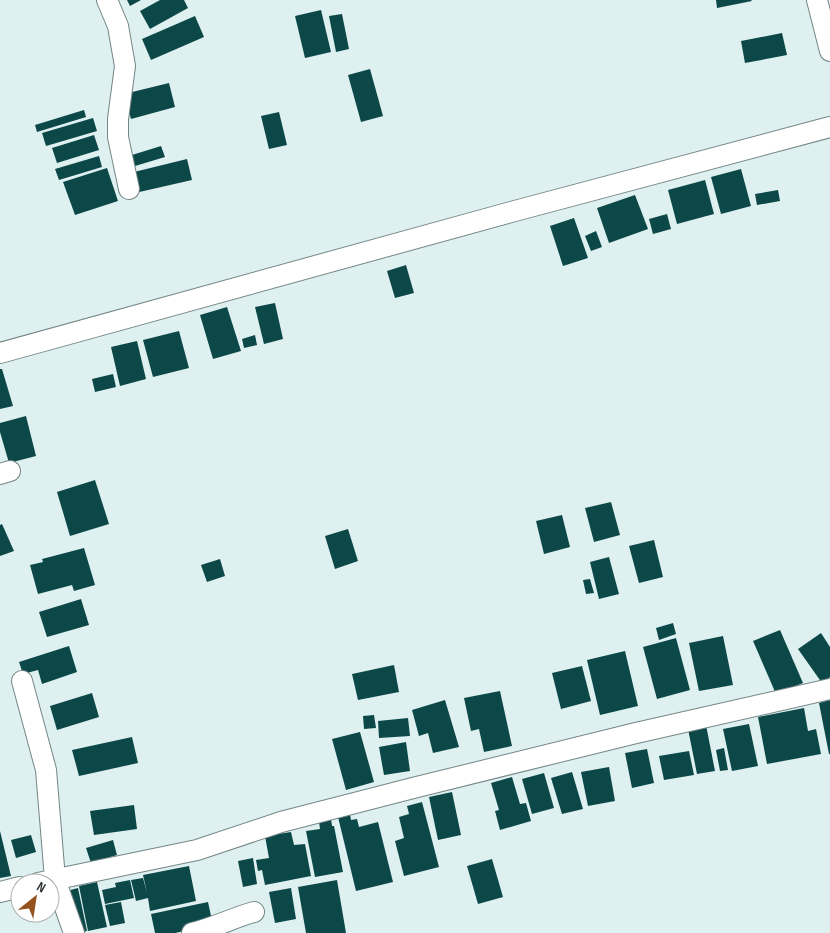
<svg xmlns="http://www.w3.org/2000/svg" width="830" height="933" font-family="'Sofia Sans Condensed',sans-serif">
	<rect width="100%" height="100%" fill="#def0f0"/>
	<g fill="#0d4849">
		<polygon points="127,0 141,0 130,6"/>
		<polygon points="160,0 184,0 188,8 150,29 140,11"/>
		<polygon points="716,0 751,0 752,1 717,8"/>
		<polygon points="321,10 331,52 305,58 295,16"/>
		<polygon points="342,14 349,49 336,52 329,16"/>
		<polygon points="195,16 204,37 151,60 142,39"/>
		<polygon points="782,33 787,55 745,63 741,41"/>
		<polygon points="370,69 383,116 361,122 348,75"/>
		<polygon points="169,83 175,107 131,119 124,94"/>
		<polygon points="84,110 86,117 37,132 35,125"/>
		<polygon points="279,112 287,145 269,149 261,116"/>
		<polygon points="93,118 97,131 46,146 42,133"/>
		<polygon points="94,135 99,150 57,163 52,148"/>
		<polygon points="161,146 165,157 135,166 132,155"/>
		<polygon points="99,156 102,167 59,180 55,169"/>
		<polygon points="187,159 192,180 135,193 130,173"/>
		<polygon points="107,168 118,201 75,215 63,182"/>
		<polygon points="741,169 751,206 721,214 711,177"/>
		<polygon points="705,180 714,214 677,224 668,190"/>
		<polygon points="778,190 780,201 757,205 755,194"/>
		<polygon points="635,195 648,229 609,243 597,208"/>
		<polygon points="667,214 671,229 653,234 649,219"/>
		<polygon points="574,218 588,258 563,266 550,226"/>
		<polygon points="596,231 602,247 591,251 585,236"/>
		<polygon points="406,265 414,293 395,298 387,271"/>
		<polygon points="275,303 283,339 264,344 255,307"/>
		<polygon points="227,307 241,351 213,359 200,315"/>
		<polygon points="179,331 189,368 153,377 143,340"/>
		<polygon points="255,335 257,345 244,348 242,339"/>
		<polygon points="137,341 146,379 120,386 111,347"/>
		<polygon points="0,369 2,369 13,406 0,409"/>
		<polygon points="113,374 116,387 95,392 92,379"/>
		<polygon points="26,416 36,456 9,463 0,432 0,423"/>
		<polygon points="95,480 109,524 70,536 57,492"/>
		<polygon points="611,502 620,535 594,542 585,508"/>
		<polygon points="562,515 570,547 544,554 536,521"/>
		<polygon points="2,524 14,551 0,556 0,525"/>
		<polygon points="348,529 358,561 335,569 325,536"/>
		<polygon points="654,540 663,577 639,583 629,546"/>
		<polygon points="84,548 95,585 74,591 72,585 38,594 30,565 43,562 42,559"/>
		<polygon points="609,557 619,594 599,599 590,562"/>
		<polygon points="220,559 225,576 207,582 201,565"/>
		<polygon points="590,579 594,593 586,594 583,580"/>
		<polygon points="81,599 89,625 47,637 39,612"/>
		<polygon points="673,623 676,634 659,640 656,628"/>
		<polygon points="780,630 803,683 776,694 753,641"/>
		<polygon points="821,633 830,647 830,677 822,683 798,649"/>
		<polygon points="723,636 733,685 699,691 689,643"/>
		<polygon points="676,638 690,690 657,699 643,647"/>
		<polygon points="69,646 77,672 42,684 38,670 23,674 19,662"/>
		<polygon points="625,651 638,706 600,715 587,660"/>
		<polygon points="394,665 399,692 358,700 352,674"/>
		<polygon points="582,666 591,701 561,709 552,673"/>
		<polygon points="500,691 512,746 484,752 479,729 471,731 464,698"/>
		<polygon points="92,693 99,717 57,730 50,706"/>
		<polygon points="445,700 459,747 433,753 428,733 419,736 412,710"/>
		<polygon points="830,700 830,754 829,754 819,703"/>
		<polygon points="804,708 808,731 816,729 821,754 767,764 758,717"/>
		<polygon points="374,715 376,728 364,729 363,716"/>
		<polygon points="408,718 410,736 379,738 378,721"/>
		<polygon points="749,724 758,766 732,771 723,729"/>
		<polygon points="706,725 715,771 697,774 688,729"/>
		<polygon points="360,732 374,782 346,790 332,739"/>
		<polygon points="132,737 138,763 79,776 72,750"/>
		<polygon points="406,742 410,771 384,775 379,747"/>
		<polygon points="724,748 728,770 720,771 716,750"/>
		<polygon points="647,749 654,783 632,788 625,753"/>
		<polygon points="689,751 694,775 664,780 659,756"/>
		<polygon points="609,767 615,801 588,806 581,772"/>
		<polygon points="572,772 583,809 562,814 551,778"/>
		<polygon points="544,773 554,808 532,814 522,779"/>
		<polygon points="512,777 520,804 526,803 531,821 500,830 495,811 499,810 491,783"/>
		<polygon points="452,792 461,835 438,840 429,797"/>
		<polygon points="422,802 439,867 404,876 395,841 404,838 399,817 409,814 407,806"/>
		<polygon points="134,805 137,829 94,835 90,811"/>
		<polygon points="350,814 351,820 357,819 359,827 378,822 393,882 356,891 338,817"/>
		<polygon points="331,819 332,826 334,826 343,872 315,877 306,831 320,829 319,822"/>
		<polygon points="0,831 11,876 0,878"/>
		<polygon points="291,832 294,845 305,844 311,876 265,885 262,870 258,871 256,860 269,858 265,836"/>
		<polygon points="31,835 36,852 16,858 11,840"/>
		<polygon points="113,840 117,855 91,863 86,848"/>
		<polygon points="253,858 257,884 243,887 238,861"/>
		<polygon points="492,859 503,897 478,904 467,866"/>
		<polygon points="189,866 196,901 150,911 148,898 136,901 131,880 143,878 147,893 143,875"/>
		<polygon points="130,880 134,898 105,904 102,890 116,887 115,883"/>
		<polygon points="337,880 346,933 306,933 298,887"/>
		<polygon points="97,882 107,927 88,931 79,886"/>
		<polygon points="78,888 87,931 76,933 67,891"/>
		<polygon points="291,888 296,919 275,923 269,892"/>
		<polygon points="121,902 125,923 110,926 105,905"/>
		<polygon points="208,902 213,925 175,933 155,933 151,914"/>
	</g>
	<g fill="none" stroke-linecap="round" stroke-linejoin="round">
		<g stroke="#758686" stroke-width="22">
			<g id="minor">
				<polyline points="107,0 118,26 125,66 118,119 118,137 129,189"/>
				<polyline points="817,0 830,51"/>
				<polyline points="0,353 511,212 830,127"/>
				<polyline points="0,474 10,471"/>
				<polyline points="22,681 46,770 55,879 74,933"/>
				<polyline points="38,883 197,850 281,822 417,787 636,733 830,689"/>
				<polyline points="0,892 20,887"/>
				<path d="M 192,933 C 214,928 232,918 254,912"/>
			</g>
		</g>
		<use href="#minor" stroke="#fff" stroke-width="20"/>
	</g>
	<g transform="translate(35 898) rotate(30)"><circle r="24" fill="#ffffff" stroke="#acafaf"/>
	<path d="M0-4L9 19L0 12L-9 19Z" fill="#94521f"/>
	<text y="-8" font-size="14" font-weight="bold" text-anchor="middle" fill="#303737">N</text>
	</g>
</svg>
